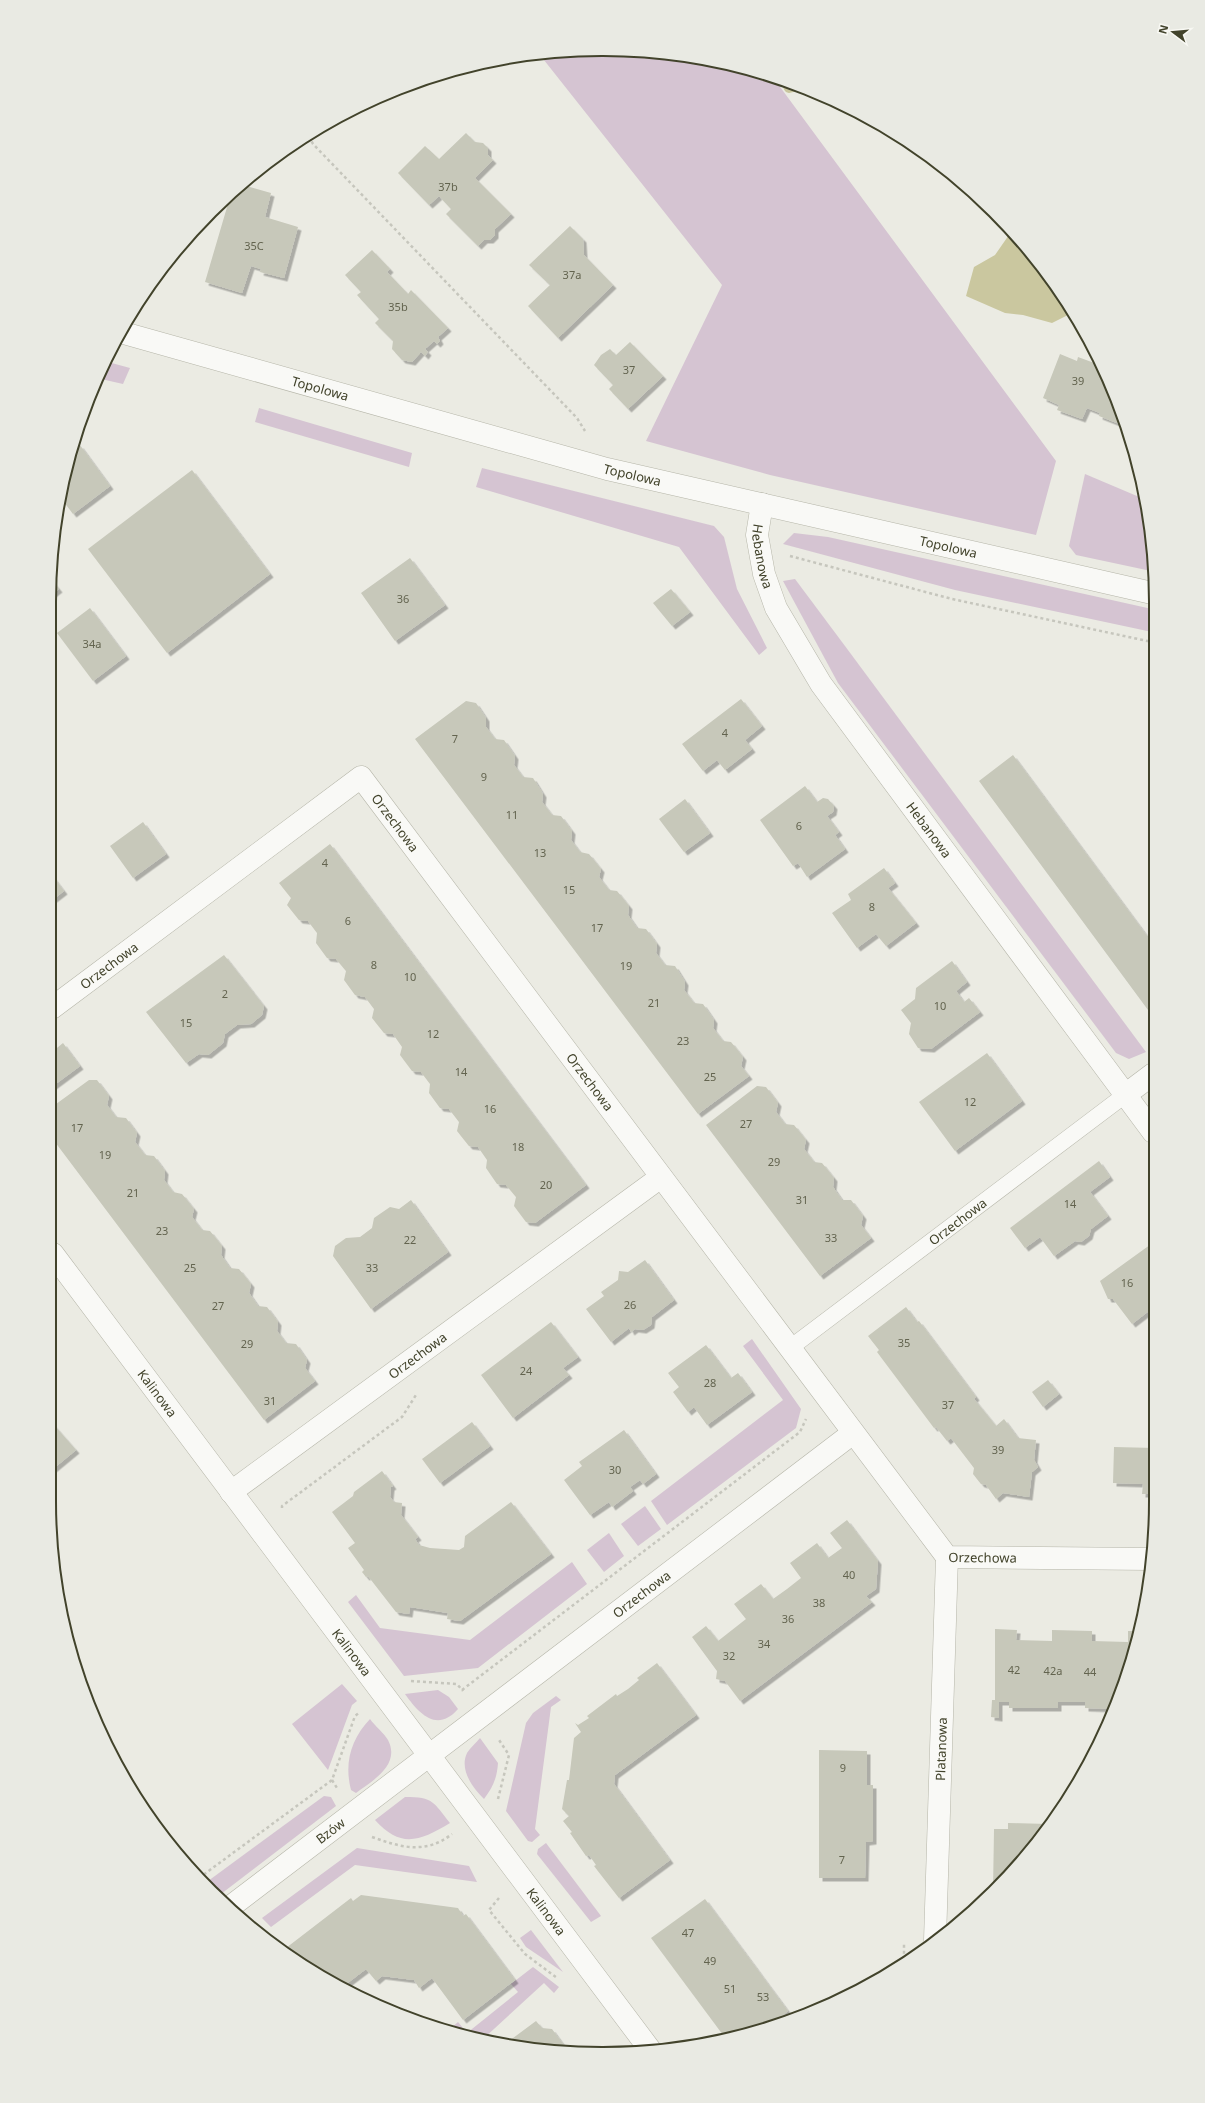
<svg xmlns="http://www.w3.org/2000/svg" width="1205" height="2103" font-family="'Noto Sans',sans-serif">
	<defs>
		<filter id="shadow"><feDropShadow dx="3.5" dy="3.5" stdDeviation="0" flood-color="#0004"/></filter>
	</defs>
	<rect width="100%" height="100%" fill="#ebebe3"/>
	<g fill="#d5c4d2">
		<polygon points="567,50 675,54 772,76 1056,461 1036,535 770,475 646,441 722,285 540,55"/>
		<polygon points="108,362 130,368 123,384 101,379"/>
		<polygon points="259,408 412,453 409,467 255,422"/>
		<polygon points="482,468 714,526 724,537 737,589 767,648 759,655 679,547 476,487"/>
		<polygon points="1085,474 1144,499 1151,530 1151,571 1076,555 1069,546"/>
		<polygon points="794,533 828,537 1152,609 1152,632 955,590 783,544"/>
		<polygon points="795,579 845,646 1146,1052 1129,1059 1116,1053 838,683 783,581"/>
		<polygon points="752,1339 801,1409 796,1428 667,1525 651,1501 783,1400 743,1346"/>
		<polygon points="645,1506 661,1529 638,1546 621,1524"/>
		<polygon points="609,1533 624,1556 604,1572 587,1550"/>
		<polygon points="572,1562 587,1584 478,1668 404,1676 348,1602 356,1595 380,1628 470,1640"/>
		<polygon points="342,1684 357,1701 352,1705 328,1770 292,1724"/>
		<path d="M 438,1690 L 449,1697 L 458,1709 C 437,1733 419,1714 405,1694 Z"/>
		<polygon points="556,1696 561,1700 551,1707 535,1829 540,1835 532,1842 528,1841 506,1811 526,1723 533,1713"/>
		<path d="M 370,1719 C 375,1726 384,1733 388,1740 C 401,1765 372,1781 356,1793 L 351,1790 C 344,1763 351,1739 370,1719 Z"/>
		<path d="M 480,1738 L 498,1763 C 497,1778 493,1787 484,1799 C 473,1788 459,1770 467,1753 C 470,1748 476,1743 480,1738 Z"/>
		<polygon points="324,1796 331,1797 336,1806 217,1897 204,1884"/>
		<path d="M 405,1797 C 434,1797 433,1802 450,1823 C 420,1841 401,1849 375,1820 Z"/>
		<polygon points="546,1843 601,1916 591,1922 537,1854 538,1849"/>
		<polygon points="357,1848 469,1866 477,1882 355,1865 271,1927 262,1918"/>
		<polygon points="531,1930 563,1972 526,1947 520,1938"/>
		<polygon points="533,1967 559,1987 554,1993 544,1983 482,2040 448,2031 458,2022 467,2033 518,1992 511,1984"/>
	</g>
	<polygon fill="#cac79f" points="1011,232 1063,295 1072,313 1052,323 1023,315 1005,313 966,296 974,267 995,255"/>
	<g fill="none" stroke-linecap="round" stroke-linejoin="round">
		<polyline stroke="#cac79f" stroke-width="10" points="785,80 789,88 797,86"/>
	</g>
	<g fill="#c7c8ba" filter="url(#shadow)">
		<polygon points="466,133 475,142 483,143 488,148 488,155 493,160 475,178 511,214 495,229 495,235 490,240 484,240 478,246 446,214 451,209 439,196 429,205 398,173 425,146 439,159"/>
		<polygon points="243,185 271,193 265,217 298,227 284,278 260,272 261,269 251,266 242,293 205,282 230,197"/>
		<polygon points="570,226 583,239 584,255 613,285 558,338 528,306 550,285 529,265"/>
		<polygon points="372,250 390,269 387,272 408,294 411,290 448,328 438,337 440,341 437,344 434,341 425,349 428,352 425,356 421,352 412,362 402,360 392,349 393,341 375,323 379,319 357,295 361,292 345,275"/>
		<polygon points="630,342 663,376 628,409 609,389 613,385 594,365 601,355 610,349 616,355"/>
		<polygon points="1060,354 1077,361 1078,357 1097,364 1127,427 1099,416 1100,413 1087,408 1082,419 1057,410 1059,405 1043,398"/>
		<polygon points="80,445 110,486 73,514 61,498 68,459 71,453"/>
		<polygon points="192,470 270,574 167,653 88,549"/>
		<polygon points="410,558 445,605 395,641 361,593"/>
		<polygon points="50,578 59,589 50,596"/>
		<polygon points="671,589 690,612 672,626 653,603"/>
		<polygon points="90,608 126,656 93,681 57,633"/>
		<polygon points="741,699 762,726 745,740 752,749 725,770 717,760 703,771 682,744"/>
		<polygon points="466,701 476,703 486,718 486,727 495,739 504,740 515,756 514,765 523,777 533,778 543,794 542,802 552,815 561,816 572,831 571,840 580,852 589,854 601,869 599,877 609,890 617,891 629,906 628,915 637,928 646,929 657,944 656,953 665,965 675,966 685,982 684,990 694,1003 703,1004 714,1020 713,1028 723,1041 731,1042 743,1057 741,1066 749,1076 698,1114 415,739"/>
		<polygon points="1013,755 1147,936 1153,932 1153,1013 1151,1014 979,781"/>
		<polygon points="805,786 817,802 823,798 828,799 834,806 833,812 827,816 839,832 835,835 845,849 807,877 798,863 793,866 760,820"/>
		<polygon points="685,799 710,833 684,852 659,819"/>
		<polygon points="143,822 166,854 133,878 110,846"/>
		<polygon points="330,844 586,1185 535,1223 526,1222 514,1206 516,1197 506,1185 497,1184 486,1168 487,1160 478,1147 469,1146 457,1131 459,1122 449,1109 440,1108 429,1093 430,1084 421,1072 412,1071 400,1055 402,1047 393,1034 384,1033 372,1018 374,1009 365,997 355,995 344,980 346,971 336,959 327,958 316,943 317,933 308,921 299,920 287,905 291,898 279,883"/>
		<polygon points="884,868 895,883 888,888 916,923 886,946 876,934 857,948 832,913 851,900 848,894"/>
		<polygon points="51,874 64,891 51,901"/>
		<polygon points="224,955 264,1006 262,1015 251,1024 237,1025 225,1034 223,1043 208,1055 199,1054 186,1063 146,1012"/>
		<polygon points="952,961 967,982 956,991 964,1002 969,998 980,1012 931,1049 918,1048 909,1034 911,1023 901,1010 915,999 916,988"/>
		<polygon points="63,1043 80,1066 53,1086 52,1052"/>
		<polygon points="987,1053 1022,1101 955,1151 919,1102"/>
		<polygon points="89,1080 97,1080 109,1096 107,1105 116,1117 126,1118 137,1133 135,1142 145,1155 154,1156 165,1171 164,1180 173,1192 182,1194 194,1209 192,1217 202,1230 210,1231 222,1246 221,1255 230,1268 239,1269 251,1284 249,1293 258,1306 267,1307 278,1322 277,1331 286,1343 296,1344 307,1360 305,1368 315,1381 264,1420 52,1138 52,1107"/>
		<polygon points="757,1086 766,1087 778,1103 776,1112 785,1124 794,1125 806,1140 804,1149 814,1162 822,1163 834,1178 833,1187 842,1200 851,1200 863,1216 861,1225 871,1238 820,1276 706,1125"/>
		<polygon points="1099,1161 1110,1177 1090,1192 1108,1216 1091,1229 1089,1236 1081,1242 1075,1241 1054,1256 1040,1237 1025,1248 1010,1228"/>
		<polygon points="411,1200 448,1252 371,1309 333,1256 335,1246 346,1238 360,1237 372,1228 374,1218 390,1207 399,1209"/>
		<polygon points="1154,1242 1154,1307 1132,1324 1113,1299 1108,1299 1100,1281"/>
		<polygon points="645,1260 674,1300 652,1317 651,1325 643,1330 635,1329 631,1332 629,1328 611,1342 586,1309 604,1296 601,1292 618,1280 619,1271 628,1272"/>
		<polygon points="906,1307 917,1322 919,1321 976,1397 974,1399 996,1426 1004,1419 1018,1438 1036,1440 1034,1460 1038,1467 1032,1472 1029,1497 1003,1493 996,1499 986,1485 981,1484 973,1474 974,1468 951,1438 947,1441 936,1427 934,1428 877,1352 879,1350 868,1336"/>
		<polygon points="551,1322 578,1357 563,1368 569,1375 513,1418 481,1375"/>
		<polygon points="706,1345 731,1378 738,1373 752,1392 707,1425 694,1407 688,1412 673,1392 679,1387 668,1373"/>
		<polygon points="1048,1380 1059,1394 1043,1407 1032,1392"/>
		<polygon points="472,1422 490,1446 440,1483 422,1459"/>
		<polygon points="53,1424 76,1450 53,1469"/>
		<polygon points="624,1430 656,1474 643,1484 640,1480 630,1487 633,1491 612,1507 609,1502 590,1515 564,1480 582,1466 579,1462"/>
		<polygon points="1114,1447 1155,1448 1155,1494 1142,1494 1143,1484 1113,1483"/>
		<polygon points="382,1471 393,1486 391,1487 390,1497 394,1502 402,1503 401,1515 418,1537 415,1539 419,1545 430,1548 459,1550 464,1547 465,1536 511,1502 551,1554 460,1621 447,1619 448,1613 410,1607 409,1614 396,1612 368,1576 366,1577 362,1572 364,1570 348,1548 355,1543 332,1512 353,1496 354,1492"/>
		<polygon points="847,1520 878,1561 876,1589 866,1596 872,1602 740,1701 725,1681 716,1679 717,1671 692,1637 706,1626 718,1641 746,1619 734,1604 761,1584 773,1599 787,1589 801,1578 790,1563 817,1543 828,1558 842,1548 830,1533"/>
		<polygon points="995,1629 1017,1630 1016,1640 1052,1641 1052,1630 1092,1631 1092,1641 1128,1642 1128,1631 1136,1631 1127,1678 1113,1709 1085,1708 1085,1702 1058,1702 1058,1708 1009,1708 1009,1702 999,1702 999,1718 991,1717 992,1700 995,1700"/>
		<polygon points="657,1663 696,1715 615,1775 614,1784 670,1860 619,1898 594,1866 596,1865 589,1855 586,1856 570,1833 572,1832 563,1821 569,1816 562,1809 567,1780 569,1780 574,1738 581,1732 575,1723 578,1725 589,1718 587,1716 616,1694 617,1696 628,1689 639,1680 637,1678"/>
		<polygon points="819,1750 867,1751 867,1785 873,1785 873,1841 866,1842 865,1878 819,1878"/>
		<polygon points="1008,1823 1049,1824 1019,1865 993,1891 994,1829 1008,1829"/>
		<polygon points="361,1895 458,1908 463,1916 466,1914 515,1980 463,2020 432,1978 419,1988 414,1980 382,1976 376,1981 366,1969 341,1988 296,1961 286,1948 351,1898 353,1901"/>
		<polygon points="705,1899 788,2011 769,2026 726,2039 651,1938"/>
		<polygon points="536,2021 542,2028 552,2029 568,2051 530,2049 505,2044"/>
	</g>
	<g fill="none" stroke-linecap="round" stroke-linejoin="round">
		<g stroke="#b5b5a8" stroke-width="17">
			<g id="service">
				<path id="s1" d="M 790,1348 L 1125,1095"/>
			</g>
		</g>
		<g stroke="#b5b5a8" stroke-width="23">
			<g id="minor">
				<path id="s2" d="M 120,332 L 607,469 L 1152,593"/>
				<path id="s3" d="M 762,504 L 757,535 L 764,574 L 776,608 L 821,684 L 1153,1132"/>
				<path id="s4" d="M 52,1008 L 361,777 L 947,1557 L 1150,1559"/>
				<polyline points="1125,1095 1153,1074"/>
				<path id="s5" d="M 53,1254 L 651,2051"/>
				<path id="s6" d="M 231,1492 L 661,1177"/>
				<path id="s7" d="M 230,1907 L 853,1433"/>
				<path id="s8" d="M 935,1940 L 947,1557"/>
			</g>
		</g>
		<g stroke="#c6c6bd" stroke-width="2.5" stroke-dasharray="3 3" stroke-linecap="butt">
			<polyline points="309,136 313,144 577,418 585,431"/>
			<polyline points="790,556 952,599 1152,642"/>
			<polyline points="282,1508 282,1506 297,1495 402,1417 416,1395"/>
			<polyline points="411,1681 457,1684 463,1691"/>
			<polyline points="462,1690 800,1432 806,1419"/>
			<polyline points="332,1780 337,1788"/>
			<polyline points="498,1799 509,1755 499,1740"/>
			<path d="M 372,1837 C 400,1847 425,1855 452,1834"/>
			<polyline points="199,1878 332,1780 355,1716 360,1712"/>
			<polyline points="499,1898 489,1910 525,1954 557,1978"/>
			<polyline points="900,1965 904,1956 904,1944"/>
		</g>
		<use href="#service" stroke="#f9f9f6" stroke-width="16"/>
		<use href="#minor" stroke="#f9f9f6" stroke-width="22"/>
	</g>
	<g text-anchor="middle" stroke-width="3" stroke-linejoin="round" paint-order="stroke">
		<g font-size="11" fill="#63644f">
			<text x="448" y="191">37b</text>
			<text x="254" y="250">35C</text>
			<text x="572" y="279">37a</text>
			<text x="398" y="311">35b</text>
			<text x="629" y="374">37</text>
			<text x="1078" y="385">39</text>
			<text x="403" y="603">36</text>
			<text x="92" y="648">34a</text>
			<text x="725" y="737">4</text>
			<text x="455" y="743">7</text>
			<text x="484" y="781">9</text>
			<text x="512" y="819">11</text>
			<text x="799" y="830">6</text>
			<text x="540" y="857">13</text>
			<text x="325" y="867">4</text>
			<text x="569" y="894">15</text>
			<text x="872" y="911">8</text>
			<text x="348" y="925">6</text>
			<text x="597" y="932">17</text>
			<text x="374" y="969">8</text>
			<text x="626" y="970">19</text>
			<text x="410" y="981">10</text>
			<text x="225" y="998">2</text>
			<text x="654" y="1007">21</text>
			<text x="940" y="1010">10</text>
			<text x="186" y="1027">15</text>
			<text x="433" y="1038">12</text>
			<text x="683" y="1045">23</text>
			<text x="461" y="1076">14</text>
			<text x="710" y="1081">25</text>
			<text x="970" y="1106">12</text>
			<text x="490" y="1113">16</text>
			<text x="746" y="1128">27</text>
			<text x="77" y="1132">17</text>
			<text x="518" y="1151">18</text>
			<text x="105" y="1159">19</text>
			<text x="774" y="1166">29</text>
			<text x="546" y="1189">20</text>
			<text x="133" y="1197">21</text>
			<text x="802" y="1204">31</text>
			<text x="1070" y="1208">14</text>
			<text x="162" y="1235">23</text>
			<text x="831" y="1242">33</text>
			<text x="410" y="1244">22</text>
			<text x="190" y="1272">25</text>
			<text x="372" y="1272">33</text>
			<text x="1127" y="1287">16</text>
			<text x="630" y="1309">26</text>
			<text x="218" y="1310">27</text>
			<text x="904" y="1347">35</text>
			<text x="247" y="1348">29</text>
			<text x="526" y="1375">24</text>
			<text x="710" y="1387">28</text>
			<text x="270" y="1405">31</text>
			<text x="948" y="1409">37</text>
			<text x="998" y="1454">39</text>
			<text x="615" y="1474">30</text>
			<text x="849" y="1579">40</text>
			<text x="819" y="1607">38</text>
			<text x="788" y="1623">36</text>
			<text x="764" y="1648">34</text>
			<text x="729" y="1660">32</text>
			<text x="1014" y="1674">42</text>
			<text x="1053" y="1675">42a</text>
			<text x="1090" y="1676">44</text>
			<text x="843" y="1772">9</text>
			<text x="842" y="1864">7</text>
			<text x="688" y="1937">47</text>
			<text x="710" y="1965">49</text>
			<text x="730" y="1993">51</text>
			<text x="763" y="2001">53</text>
		</g>
		<g font-size="13" fill="#42432b" stroke="#f8f8f3">
			<text dy="5" stroke="none"><textPath href="#s2" startOffset="208">Topolowa</textPath></text>
			<text dy="5" stroke="none"><textPath href="#s2" startOffset="532">Topolowa</textPath></text>
			<text dy="5" stroke="none"><textPath href="#s2" startOffset="856">Topolowa</textPath></text>
			<text dy="5" stroke="none"><textPath href="#s3" startOffset="53">Hebanowa</textPath></text>
			<text dy="5" stroke="none"><textPath href="#s4" startOffset="443">Orzechowa</textPath></text>
			<text dy="5" stroke="none"><textPath href="#s3" startOffset="377">Hebanowa</textPath></text>
			<text dy="5" stroke="none"><textPath href="#s4" startOffset="71">Orzechowa</textPath></text>
			<text dy="5" stroke="none"><textPath href="#s4" startOffset="767">Orzechowa</textPath></text>
			<text dy="5" stroke="none"><textPath href="#s1" startOffset="210">Orzechowa</textPath></text>
			<text dy="5" stroke="none"><textPath href="#s6" startOffset="231">Orzechowa</textPath></text>
			<text dy="5" stroke="none"><textPath href="#s5" startOffset="174">Kalinowa</textPath></text>
			<text dy="5" stroke="none"><textPath href="#s4" startOffset="1397">Orzechowa</textPath></text>
			<text dy="5" stroke="none"><textPath href="#s7" startOffset="517">Orzechowa</textPath></text>
			<text dy="5" stroke="none"><textPath href="#s5" startOffset="498">Kalinowa</textPath></text>
			<text dy="5" stroke="none"><textPath href="#s8" startOffset="191">Platanowa</textPath></text>
			<text dy="5" stroke="none"><textPath href="#s7" startOffset="126">Bzów</textPath></text>
			<text dy="5" stroke="none"><textPath href="#s5" startOffset="822">Kalinowa</textPath></text>
		</g>
	</g>
	<path d="M0 0H1205V2103H0ZM602 56H603A546 546 0 0 1 1149 602V1501A546 546 0 0 1 603 2047H602A546 546 0 0 1 56 1501V602A546 546 0 0 1 602 56Z" fill="#e9eae3" fill-rule="evenodd"/>
	<path fill="none" stroke="#42432b" stroke-width="2" d="M602 56H603A546 546 0 0 1 1149 602V1501A546 546 0 0 1 603 2047H602A546 546 0 0 1 56 1501V602A546 546 0 0 1 602 56Z"/>
	<g transform="translate(1173 32) rotate(286)" stroke="#f8f8f3" stroke-width="3" paint-order="stroke">
	<path d="M0-3L7 15L0 10L-7 15Z" fill="#42432b"/>
	<text y="-6" font-size="11" font-weight="bold" text-anchor="middle" fill="#42432b">N</text>
	</g>
</svg>
